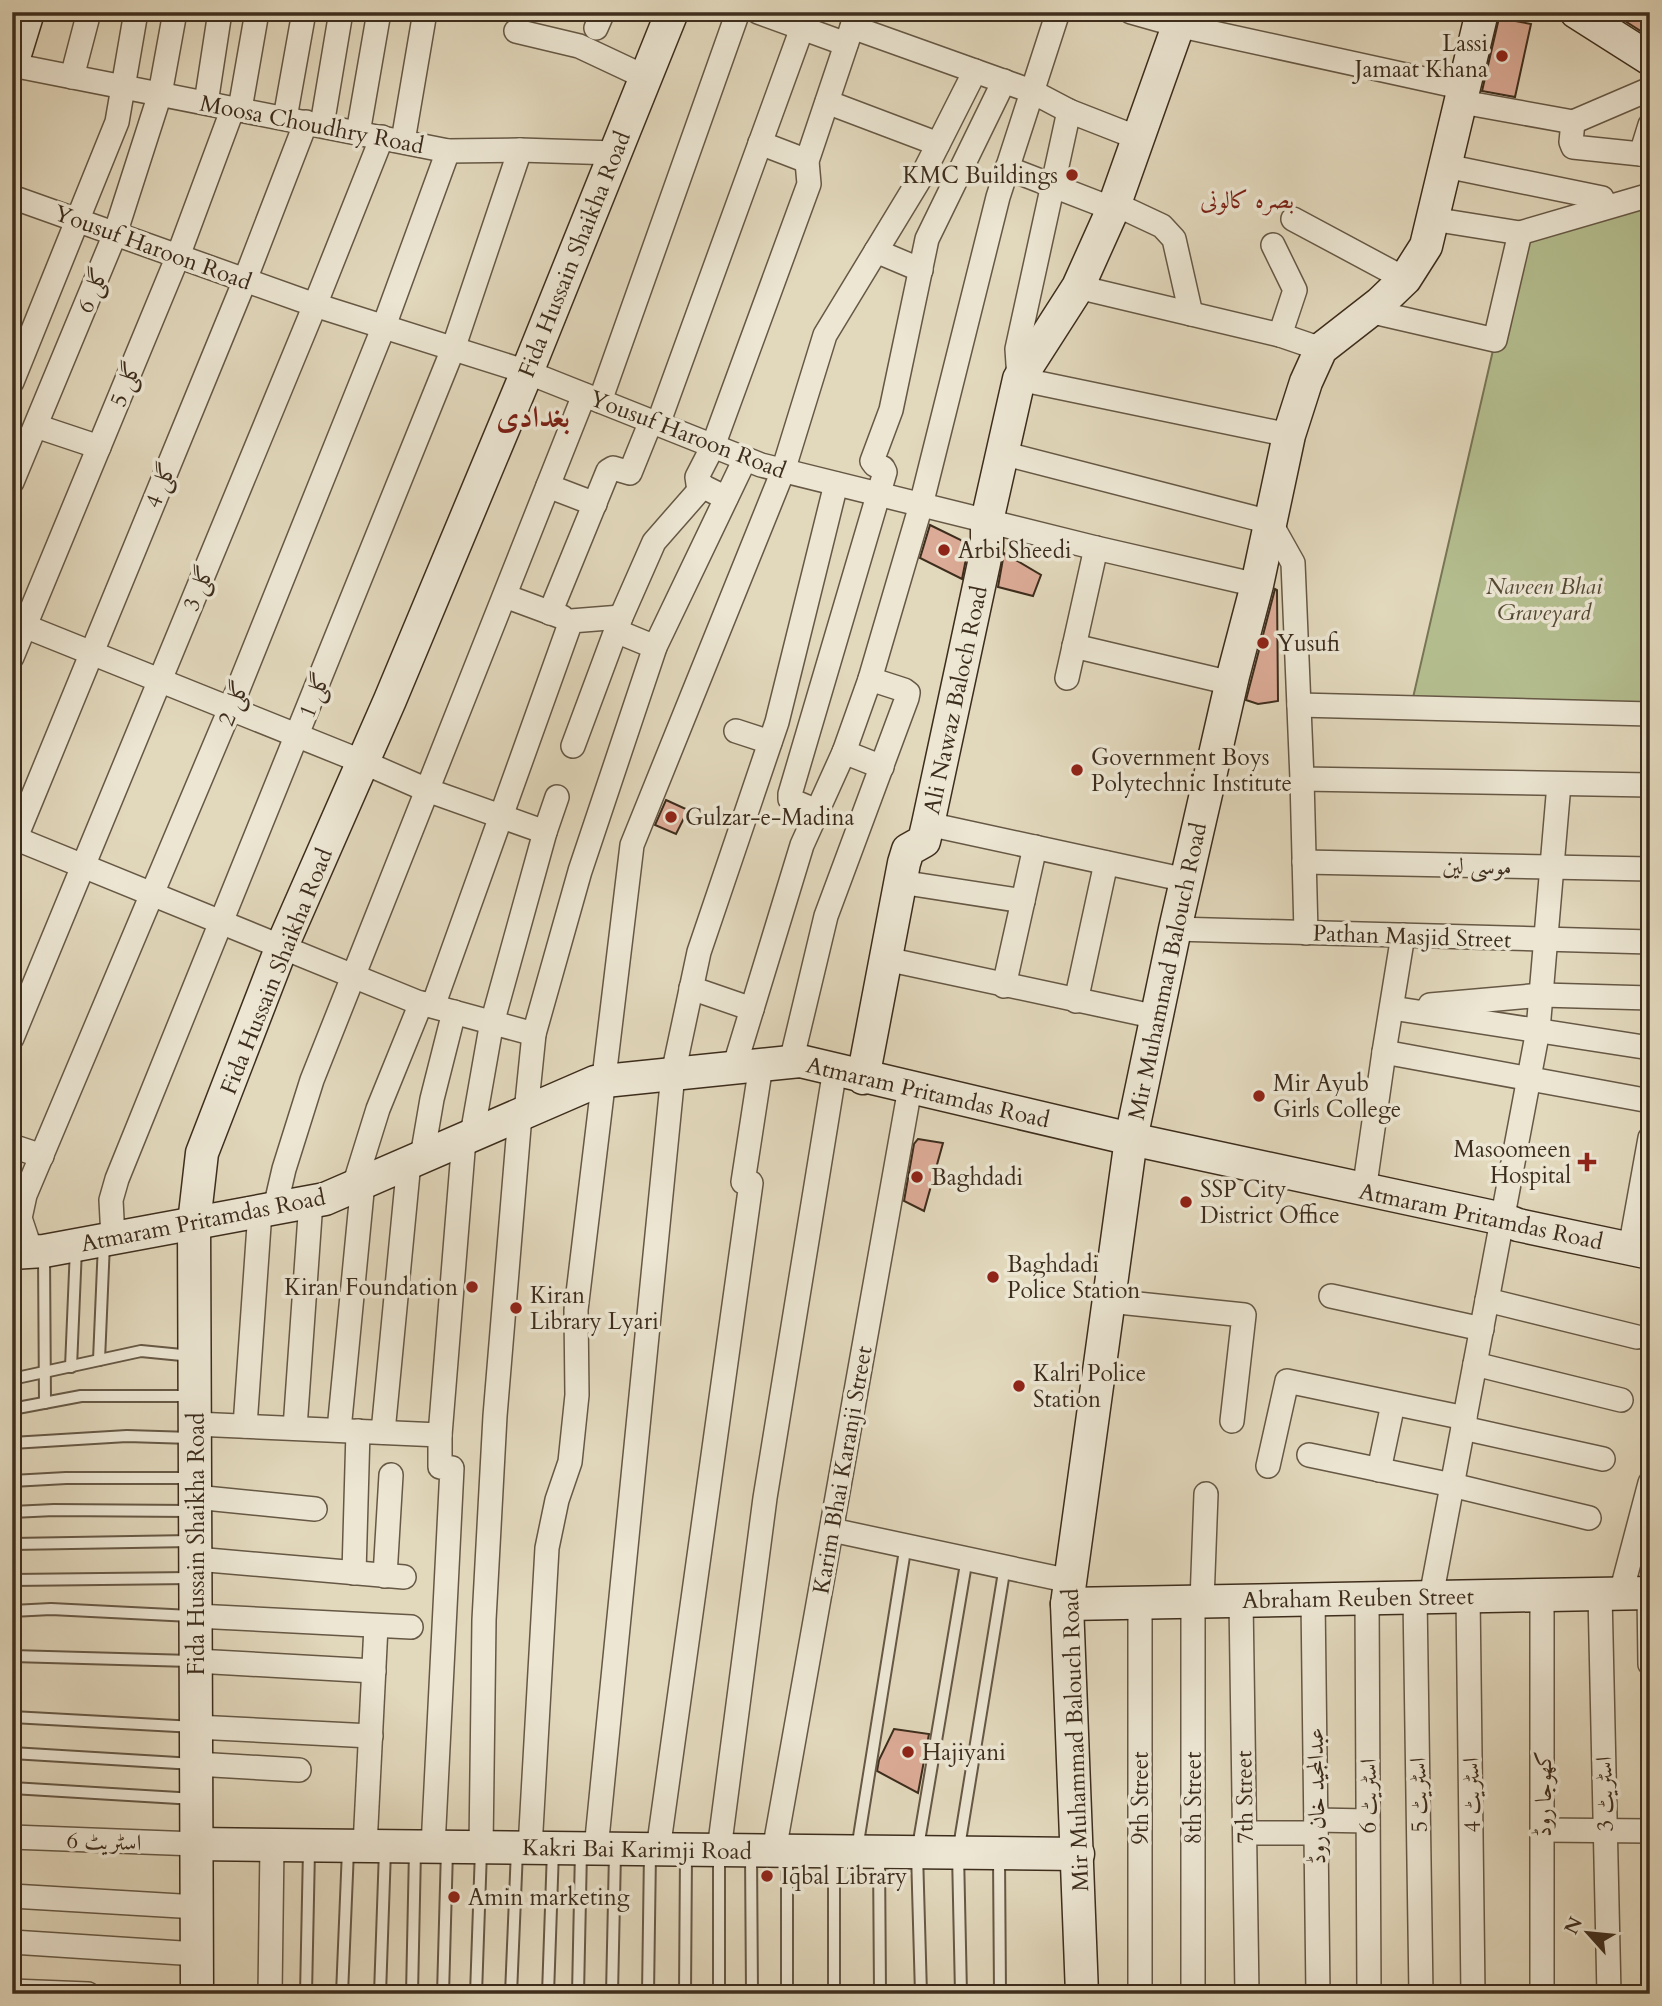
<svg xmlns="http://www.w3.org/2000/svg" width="1662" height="2006" font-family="Cardo,Amiri,serif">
	<rect width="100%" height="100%" fill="#e2d8bc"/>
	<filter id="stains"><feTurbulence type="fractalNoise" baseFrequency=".00286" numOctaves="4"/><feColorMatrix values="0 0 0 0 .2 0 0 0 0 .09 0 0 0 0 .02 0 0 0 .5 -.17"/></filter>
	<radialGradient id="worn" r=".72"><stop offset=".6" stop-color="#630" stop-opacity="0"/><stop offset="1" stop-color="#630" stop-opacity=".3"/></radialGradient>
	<polygon fill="#b4be8f" stroke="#787656" stroke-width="2" points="1650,195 1650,711 1412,702 1520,233"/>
	<g fill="#dcab97" stroke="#3d2d1d" stroke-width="2">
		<polygon points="1611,12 1650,12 1650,37"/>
		<polygon points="1499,18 1531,24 1515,97 1482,91"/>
		<polygon points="930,525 969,544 962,579 920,558"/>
		<polygon points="1004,553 1041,575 1033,596 998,587"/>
		<polygon points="1275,589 1277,590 1278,701 1258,704 1246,700"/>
		<polygon points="666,800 688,810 676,834 655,825"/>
		<polygon points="918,1139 943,1143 924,1211 904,1201 914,1144"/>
		<polygon points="894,1729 929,1734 918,1793 877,1771 879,1760"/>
	</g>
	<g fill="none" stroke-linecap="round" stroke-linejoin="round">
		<g stroke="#665845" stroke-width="14">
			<g id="lane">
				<polyline points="44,1254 45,1403"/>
				<polyline points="99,1360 104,1243"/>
				<polyline points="71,1367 76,1248"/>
				<polyline points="12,1379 141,1351 192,1356"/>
				<polyline points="12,1409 81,1396 192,1396"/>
				<polyline points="12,1443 127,1436 191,1438"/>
				<polyline points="12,1481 66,1478 191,1478"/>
				<polyline points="12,1512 54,1510 191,1511"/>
				<polyline points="12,1544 191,1541"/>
				<polyline points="12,1580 191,1578"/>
				<polyline points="12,1611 51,1609 191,1616"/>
				<polyline points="12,1656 191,1661"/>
				<polyline points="12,1717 195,1727"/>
				<polyline points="12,1753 194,1764"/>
				<polyline points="12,1788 195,1799"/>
				<polyline points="857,1849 906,1544"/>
				<polyline points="719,1853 719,1994"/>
				<polyline points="751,1853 752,1994"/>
				<polyline points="787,1853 787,1994"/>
				<polyline points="879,1853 880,1994"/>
				<polyline points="999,1857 1000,1994"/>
				<polyline points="306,1994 309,1850"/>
				<polyline points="342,1994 348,1850"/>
				<polyline points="380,1994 385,1850"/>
				<polyline points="412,1994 415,1850"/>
				<polyline points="443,1994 447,1850"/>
				<polyline points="476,1994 481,1850"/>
				<polyline points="511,1994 517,1850"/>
				<polyline points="548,1994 553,1850"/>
				<polyline points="578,1994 581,1850"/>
				<polyline points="612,1994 615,1853"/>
				<polyline points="648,1994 650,1852"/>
				<polyline points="685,1994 686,1853"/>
				<polyline points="834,1994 834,1853"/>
				<polyline points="921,1994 917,1853 967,1558"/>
				<polyline points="961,1994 958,1853 1005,1566"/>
			</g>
		</g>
		<g stroke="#665845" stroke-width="26">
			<g id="street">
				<polyline points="758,12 846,44"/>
				<polyline points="1131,12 1177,25 1465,88"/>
				<polyline points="852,27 1031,91 1069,111 1138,138"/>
				<polyline points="596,28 603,12"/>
				<polyline points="516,31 579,46 645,77"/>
				<polyline points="12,65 448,151 520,150 615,153"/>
				<polyline points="72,77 89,12"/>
				<polyline points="827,102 938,144"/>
				<polyline points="1462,102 1573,122 1650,89"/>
				<polyline points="206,103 220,12"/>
				<polyline points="240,109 257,12"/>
				<polyline points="1069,111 1017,349 1019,379 1289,435"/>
				<polyline points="285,118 304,12"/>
				<polyline points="1573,122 1571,142 1573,147 1650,155"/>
				<polyline points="322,125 341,12"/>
				<polyline points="358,133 379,12"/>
				<polyline points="403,141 425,12"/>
				<polyline points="760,143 807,161"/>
				<polyline points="1641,154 1650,125"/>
				<polyline points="1446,166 1602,198 1607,207"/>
				<polyline points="1007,168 1113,209"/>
				<polyline points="12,197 315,305 527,372 761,465 1096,548 1257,585"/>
				<polyline points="1115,204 1162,226 1174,239 1191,314"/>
				<polyline points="1293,219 1405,279"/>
				<polyline points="1432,219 1520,233 1650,195"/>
				<polyline points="1273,245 1295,290 1280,335"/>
				<polyline points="876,251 921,270"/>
				<polyline points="1078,287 1280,335 1321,349"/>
				<polyline points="1369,311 1495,340 1520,233"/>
				<polyline points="12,382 117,122 136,12"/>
				<polyline points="600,401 738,12"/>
				<polyline points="658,424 802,28"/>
				<polyline points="36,426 99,447"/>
				<polyline points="1002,453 1270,522 1293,563 1302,779 1650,785"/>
				<polyline points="12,482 115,234 160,94 175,12"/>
				<polyline points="548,486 595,504"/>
				<polyline points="726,498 698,484 697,477 713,446 809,184 807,161 857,12"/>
				<polyline points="505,596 562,617"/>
				<polyline points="550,613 608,471 613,468 630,473 651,421"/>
				<polyline points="12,621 363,762 427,790 545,832"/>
				<polyline points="616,631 655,647"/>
				<polyline points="1074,646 1231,683"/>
				<polyline points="12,657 178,256 233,108"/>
				<polyline points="1067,678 1096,548"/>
				<polyline points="1299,705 1650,714"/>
				<polyline points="736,731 770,742"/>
				<polyline points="573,746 621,617 654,542 703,486"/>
				<polyline points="844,752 882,767"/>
				<polyline points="1302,779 1306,933"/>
				<polyline points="817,811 793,801 790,799 790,794 885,472 883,468 875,465 872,461 891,410 927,239 1004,81"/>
				<polyline points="928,824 1186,880"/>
				<polyline points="12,837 417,1002 534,1034"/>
				<polyline points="12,847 245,280 306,122"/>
				<polyline points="1304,862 1650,869"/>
				<polyline points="900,882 1023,901"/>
				<polyline points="1175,929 1650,942"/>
				<polyline points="886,959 1157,1017"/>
				<polyline points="1004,986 1035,847"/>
				<polyline points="691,988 752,1009"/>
				<polyline points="1076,1001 1106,863"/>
				<polyline points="1430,1005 1542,995 1650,998"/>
				<polyline points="433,1006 571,621 621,617"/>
				<polyline points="1392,1008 1650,1048"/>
				<polyline points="12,1038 315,305 382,137"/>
				<polyline points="1384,1052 1650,1101"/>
				<polyline points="791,1062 826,916 907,698 908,693 904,690 870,679"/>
				<polyline points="734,1068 802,845 844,752 870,679 921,505 998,197 1058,12"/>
				<polyline points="526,1112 534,1034 580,871 655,647 745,459"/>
				<polyline points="472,1135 491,1027 545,832 557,797"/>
				<polyline points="12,1146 42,1156"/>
				<polyline points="422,1157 432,1099 454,1012"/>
				<polyline points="354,1186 378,1109 421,1003"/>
				<polyline points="1364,1191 1384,1052 1403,935"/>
				<polyline points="275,1208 284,1169 312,1080 584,395"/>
				<polyline points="113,1238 111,1200 117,1179 453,349 520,150"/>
				<polyline points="1630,1249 1650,1138"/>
				<polyline points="31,1251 20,1218 25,1195 230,709 384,326 448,151"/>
				<polyline points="1331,1296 1482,1329"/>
				<polyline points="1487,1300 1637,1337"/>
				<polyline points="1109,1301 1244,1315 1232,1421"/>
				<polyline points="1475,1364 1621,1400"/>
				<polyline points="195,1424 440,1435"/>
				<polyline points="245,1426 260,1211"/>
				<polyline points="295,1428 311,1201"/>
				<polyline points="1463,1428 1603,1459"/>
				<polyline points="339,1430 363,1182"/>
				<polyline points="383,1432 409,1162"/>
				<polyline points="1309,1455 1452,1485 1589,1518"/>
				<polyline points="1268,1466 1287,1381 1465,1418"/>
				<polyline points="1379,1470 1393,1404"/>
				<polyline points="195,1497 315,1509"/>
				<polyline points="832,1530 1070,1581"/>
				<polyline points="196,1559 404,1577"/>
				<polyline points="354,1573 358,1431"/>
				<polyline points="385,1576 391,1475"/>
				<polyline points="1621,1593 1650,1483"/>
				<polyline points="1649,1593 1650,1664"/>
				<polyline points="1600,1594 1609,1994"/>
				<polyline points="1542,1595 1542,1994"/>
				<polyline points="1468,1596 1473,1994"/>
				<polyline points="1415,1597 1421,1994"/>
				<polyline points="1431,1597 1538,1030 1559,784"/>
				<polyline points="1367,1598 1369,1994"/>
				<polyline points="1313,1599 1318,1994"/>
				<polyline points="1241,1600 1247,1994"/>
				<polyline points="1202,1601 1206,1494"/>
				<polyline points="1140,1602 1140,1994"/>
				<polyline points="196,1616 411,1627"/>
				<polyline points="196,1661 374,1671"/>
				<polyline points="196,1727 371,1736"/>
				<polyline points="196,1764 299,1770"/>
				<polyline points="1316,1820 1368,1821"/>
				<polyline points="1543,1830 1650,1831"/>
				<polyline points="1245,1833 1316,1833"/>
				<polyline points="12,1837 196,1844"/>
				<polyline points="365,1846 376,1626"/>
				<polyline points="433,1847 452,1468 440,1467 440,1435 464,1139"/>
				<polyline points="481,1848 484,1620 495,1416 520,1115"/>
				<polyline points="530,1848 547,1548 557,1500 570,1462 577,1395 576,1310 632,845 783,471 825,335 924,172 975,71"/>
				<polyline points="596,1849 673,1074 699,952 777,722 836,484"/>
				<polyline points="658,1850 751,1183 743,1182 761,1065"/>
				<polyline points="719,1850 765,1498 835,1069"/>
				<polyline points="774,1851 910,1088"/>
				<polyline points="12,1896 197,1907"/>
				<polyline points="12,1942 197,1954"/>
				<polyline points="12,1991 88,1994"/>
				<polyline points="270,1994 272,1845"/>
				<polyline points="1193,1994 1193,1601"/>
			</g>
		</g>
		<g stroke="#3d2d1d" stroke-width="35">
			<g id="secondary">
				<polyline points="1576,12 1650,59"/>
				<polyline points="12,64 28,12"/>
				<polyline points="863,1078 904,863 908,850 924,841 928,824 984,563 987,546 987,521 1019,379 1078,287 1113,209 1183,12"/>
				<polyline points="12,1253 44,1251 325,1199 595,1082 800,1061 1131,1139 1503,1219 1518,1225 1650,1253"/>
				<polyline points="1067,1604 1650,1593"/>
				<polyline points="196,1844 1078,1854"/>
				<polyline points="197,1994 194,1223 202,1153 282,946 390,700 527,372 672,12"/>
				<polyline points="1082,1994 1067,1604 1131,1139 1175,929 1233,676 1257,585 1289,435 1306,382 1321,349 1380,303 1405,279 1426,246 1482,12"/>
			</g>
		</g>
		<use href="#lane" stroke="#ece6d3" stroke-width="10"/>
		<use href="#street" stroke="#ece6d3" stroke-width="23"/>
		<use href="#secondary" stroke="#ece6d3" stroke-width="32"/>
	</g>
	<g fill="#8f2418" stroke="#ece6d3" stroke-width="2.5">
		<circle cx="1502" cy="56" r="7"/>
		<circle cx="1072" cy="175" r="7"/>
		<circle cx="944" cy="550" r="7"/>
		<circle cx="1263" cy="643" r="7"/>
		<circle cx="1077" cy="770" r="7"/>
		<circle cx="671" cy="817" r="7"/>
		<circle cx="1259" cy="1096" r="7"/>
		<path d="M1583.5 1151.5h7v7h7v7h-7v7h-7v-7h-7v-7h7z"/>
		<circle cx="917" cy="1177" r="7"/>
		<circle cx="1186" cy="1202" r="7"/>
		<circle cx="993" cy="1277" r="7"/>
		<circle cx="472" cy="1287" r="7"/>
		<circle cx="516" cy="1308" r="7"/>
		<circle cx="1019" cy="1386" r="7"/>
		<circle cx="908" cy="1752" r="7"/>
		<circle cx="767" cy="1876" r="7"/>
		<circle cx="454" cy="1897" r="7"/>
	</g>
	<g text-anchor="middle" stroke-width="7" stroke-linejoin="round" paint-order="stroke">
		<g font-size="23" fill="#3d2d1d" stroke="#ece6d3" text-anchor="start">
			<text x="1488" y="51" text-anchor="end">Lassi<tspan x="1488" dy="26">Jamaat Khana</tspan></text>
			<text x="1058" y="183" text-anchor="end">KMC Buildings</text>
			<text x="958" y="558">Arbi Sheedi</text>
			<text x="1277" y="651">Yusufi</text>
			<text x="1091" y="765">Government Boys<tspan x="1091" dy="26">Polytechnic Institute</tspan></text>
			<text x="685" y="825">Gulzar-e-Madina</text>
			<text x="1273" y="1091">Mir Ayub<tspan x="1273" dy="26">Girls College</tspan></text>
			<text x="1571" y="1157" text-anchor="end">Masoomeen<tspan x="1571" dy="26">Hospital</tspan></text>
			<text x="931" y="1185">Baghdadi</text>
			<text x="1200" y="1197">SSP City<tspan x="1200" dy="26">District Office</tspan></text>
			<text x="1007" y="1272">Baghdadi<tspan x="1007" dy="26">Police Station</tspan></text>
			<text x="458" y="1295" text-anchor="end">Kiran Foundation</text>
			<text x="530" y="1303">Kiran<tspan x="530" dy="26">Library Lyari</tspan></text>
			<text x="1033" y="1381">Kalri Police<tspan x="1033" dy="26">Station</tspan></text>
			<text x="922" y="1760">Hajiyani</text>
			<text x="781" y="1884">Iqbal Library</text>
			<text x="468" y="1905">Amin marketing</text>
		</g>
		<g font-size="23" fill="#3d2d1d" stroke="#ece6d3">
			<text transform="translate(312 124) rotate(11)" y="8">Moosa Choudhry Road</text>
			<text transform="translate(153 247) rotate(20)" y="8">Yousuf Haroon Road</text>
			<text transform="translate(574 254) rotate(-68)" y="8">Fida Hussain Shaikha Road</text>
			<text transform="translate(92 290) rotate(-68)" y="8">گلی 6</text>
			<text transform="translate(125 384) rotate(-68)" y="8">گلی 5</text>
			<text transform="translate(688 434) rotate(21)" y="8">Yousuf Haroon Road</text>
			<text transform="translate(160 485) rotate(-68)" y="8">گلی 4</text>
			<text transform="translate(198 588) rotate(-68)" y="8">گلی 3</text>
			<text transform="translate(314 695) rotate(-68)" y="8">گلی 1</text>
			<text transform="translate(955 700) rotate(-78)" y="8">Ali Nawaz Baloch Road</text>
			<text transform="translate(233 703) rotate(-68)" y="8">گلی 2</text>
			<text transform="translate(1477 866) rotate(1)" y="8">موسی لین</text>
			<text transform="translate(1412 936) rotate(2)" y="8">Pathan Masjid Street</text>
			<text transform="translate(276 971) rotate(-68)" y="8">Fida Hussain Shaikha Road</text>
			<text transform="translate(1167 971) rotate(-78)" y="8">Mir Muhammad Balouch Road</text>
			<text transform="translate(928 1092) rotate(13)" y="8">Atmaram Pritamdas Road</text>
			<text transform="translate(1481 1216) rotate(12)" y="8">Atmaram Pritamdas Road</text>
			<text transform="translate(203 1220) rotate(-11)" y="8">Atmaram Pritamdas Road</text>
			<text transform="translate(842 1470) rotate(-80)" y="8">Karim Bhai Karanji Street</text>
			<text transform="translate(196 1544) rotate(-90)" y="8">Fida Hussain Shaikha Road</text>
			<text transform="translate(1358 1598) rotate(-1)" y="8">Abraham Reuben Street</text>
			<text transform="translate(1075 1740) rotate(-92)" y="8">Mir Muhammad Balouch Road</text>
			<text transform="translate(1543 1794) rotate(-90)" y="8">کھوجا روڈ</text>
			<text transform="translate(1604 1794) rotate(-91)" y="8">اسٹریٹ 3</text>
			<text transform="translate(1418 1795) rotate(-91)" y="8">اسٹریٹ 5</text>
			<text transform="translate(1471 1795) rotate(-91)" y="8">اسٹریٹ 4</text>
			<text transform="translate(1316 1796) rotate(-91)" y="8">عبدالمجید خان روڈ</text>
			<text transform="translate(1368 1796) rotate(-90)" y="8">اسٹریٹ 6</text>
			<text transform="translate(1244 1797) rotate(-91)" y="8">7th Street</text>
			<text transform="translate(1140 1798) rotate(-90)" y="8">9th Street</text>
			<text transform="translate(1193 1798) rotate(-90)" y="8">8th Street</text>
			<text transform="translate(104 1841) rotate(2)" y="8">اسٹریٹ 6</text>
			<text transform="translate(637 1849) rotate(1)" y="8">Kakri Bai Karimji Road</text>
		</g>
		<g font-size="23" font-style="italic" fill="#554a34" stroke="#ece6d3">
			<text x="1544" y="594">Naveen Bhai<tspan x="1544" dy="26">Graveyard</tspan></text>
		</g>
		<g font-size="24" fill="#7a1f14" stroke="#ece6d3">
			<text x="1247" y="208">بصرہ کالونی</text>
		</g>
		<g font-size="30" font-weight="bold" fill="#7a1f14" stroke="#ece6d3">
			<text x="533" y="427">بغدادی</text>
		</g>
	</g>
	<rect width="1662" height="2006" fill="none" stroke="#e2d8bc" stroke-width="42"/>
	<rect x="14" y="14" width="1634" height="1978" fill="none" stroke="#3d2d1d" stroke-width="3.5"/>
	<rect x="21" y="21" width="1620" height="1964" fill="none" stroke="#3d2d1d" stroke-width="2"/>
	<g transform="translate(1588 1933) rotate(297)" stroke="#ece6d3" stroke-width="5" paint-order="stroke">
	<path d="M0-5L12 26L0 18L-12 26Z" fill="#3d2d1d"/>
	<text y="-10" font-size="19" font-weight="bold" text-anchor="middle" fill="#3d2d1d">N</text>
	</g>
	<rect width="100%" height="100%" filter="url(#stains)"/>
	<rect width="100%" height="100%" fill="url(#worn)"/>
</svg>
